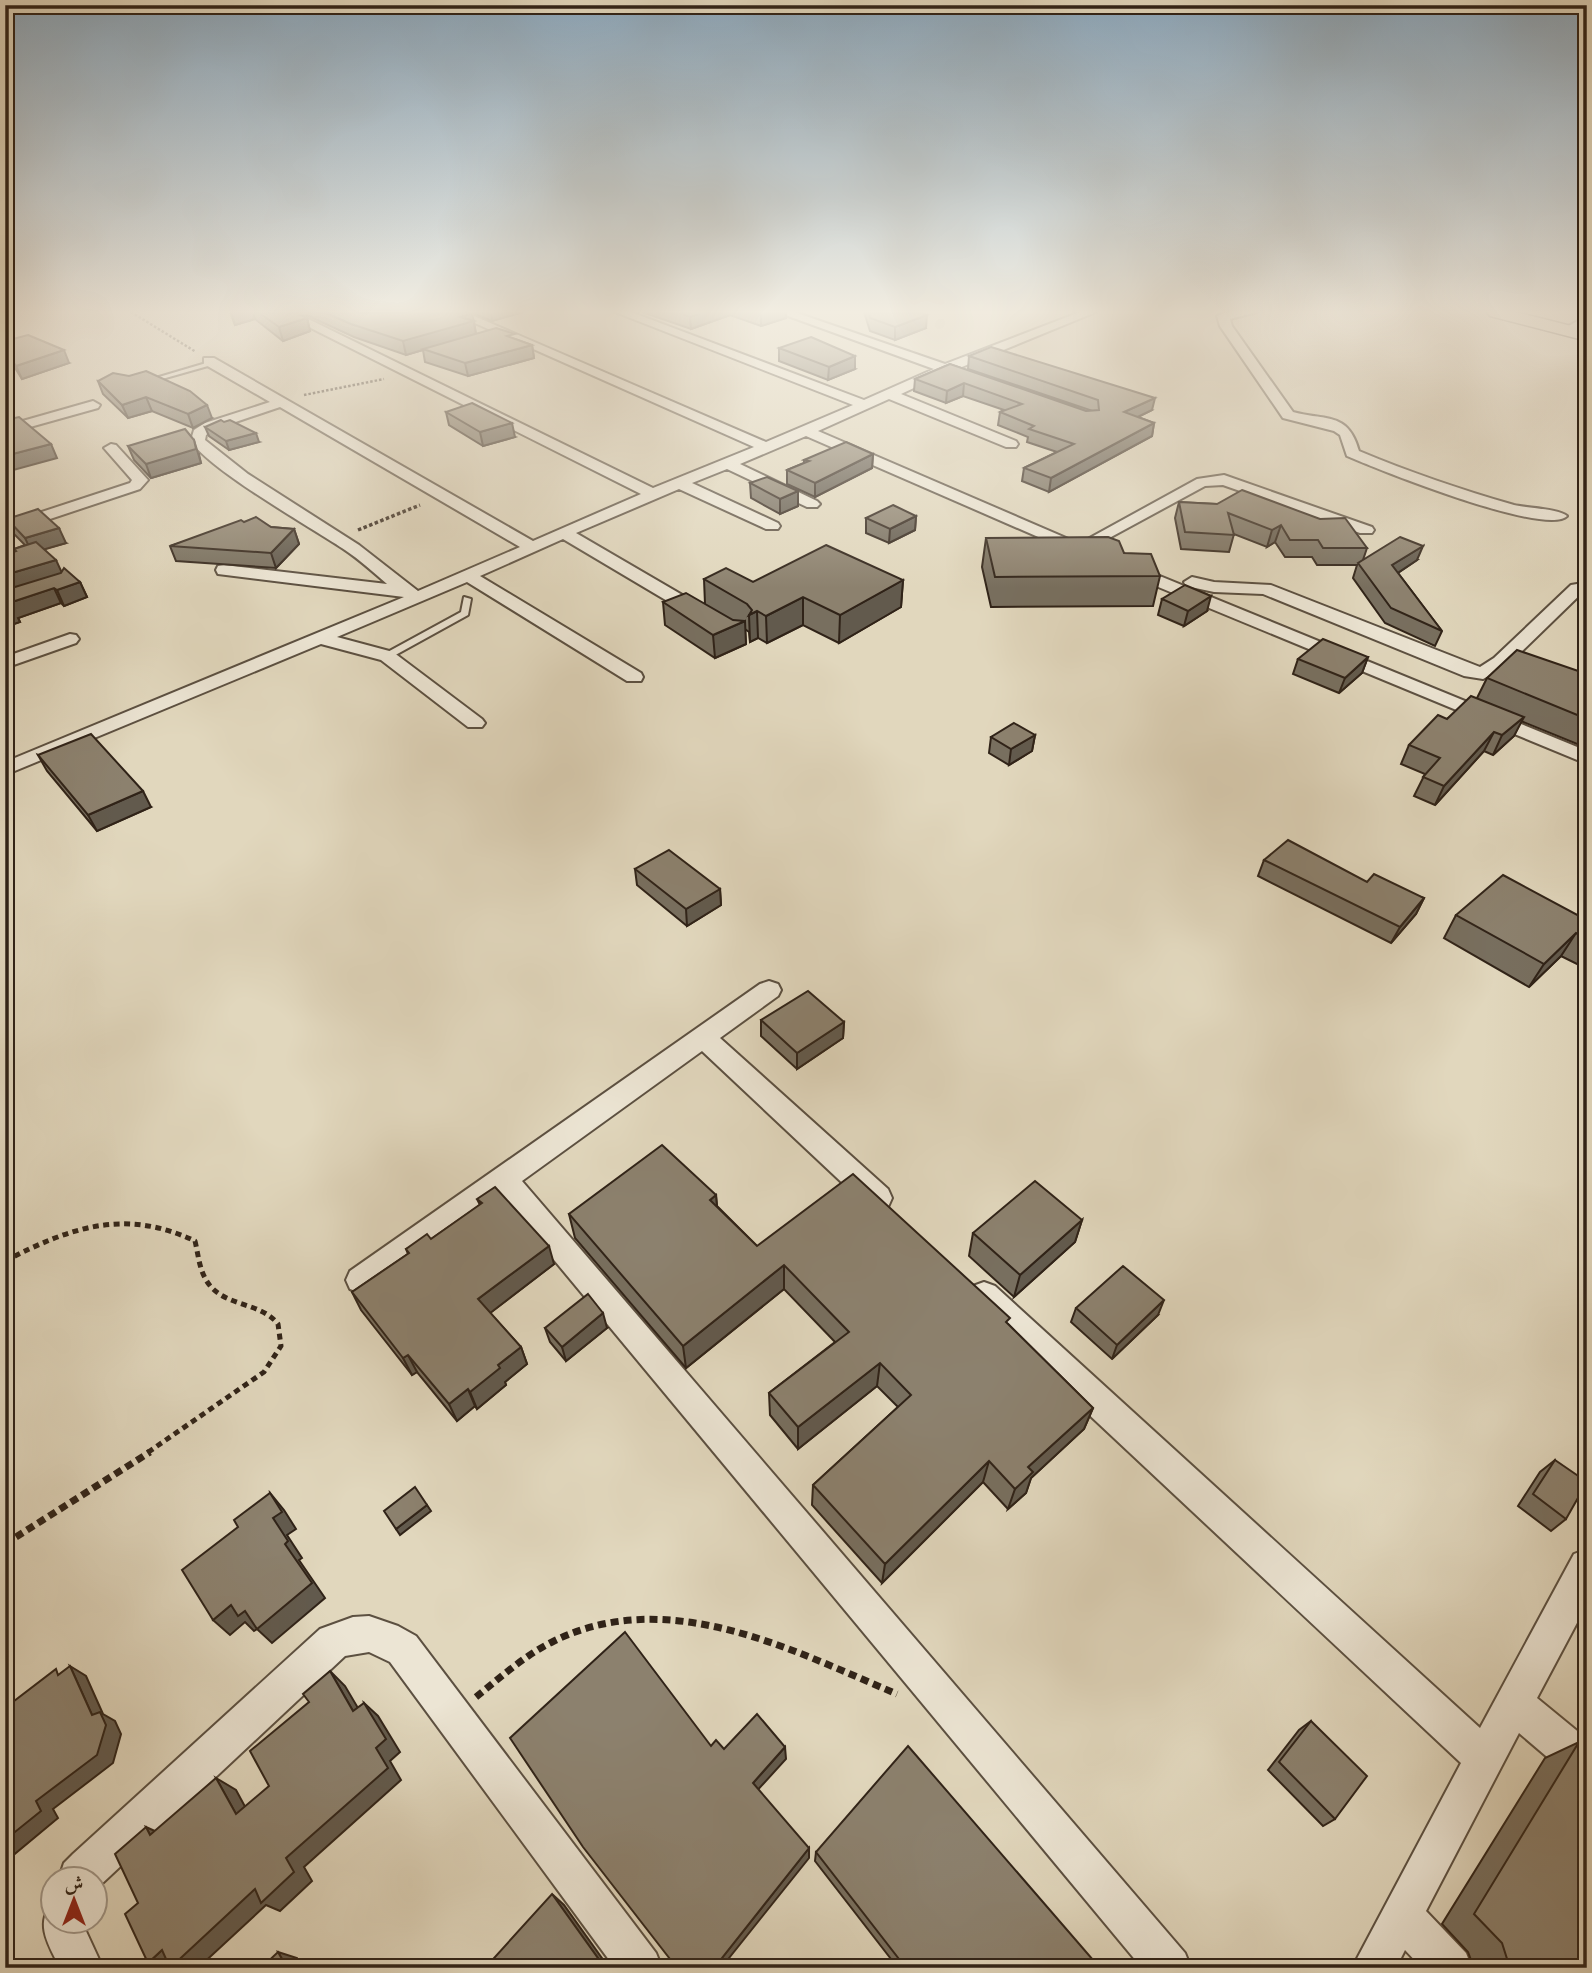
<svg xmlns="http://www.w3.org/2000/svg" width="1592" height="1973" font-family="'Old Standard TT',Amiri,serif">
	<rect width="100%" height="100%" fill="#e1d7bd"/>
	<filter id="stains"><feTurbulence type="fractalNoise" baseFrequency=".00286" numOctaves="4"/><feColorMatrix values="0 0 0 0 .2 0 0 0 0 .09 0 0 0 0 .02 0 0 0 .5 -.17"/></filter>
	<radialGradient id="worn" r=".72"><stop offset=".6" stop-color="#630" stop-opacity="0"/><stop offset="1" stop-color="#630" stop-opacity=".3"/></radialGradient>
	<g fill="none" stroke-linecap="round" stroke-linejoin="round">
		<g stroke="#5c5041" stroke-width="4">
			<g id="lane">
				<polygon points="213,361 216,363 215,364 162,379 159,377"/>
				<polygon points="464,597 471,599 468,615 390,658 384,658 384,654 461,612"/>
			</g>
		</g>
		<g stroke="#5c5041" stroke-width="4">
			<g id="street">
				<path d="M 279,312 L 294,312 L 653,488 L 754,447 L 450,312 L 465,312 L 766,442 L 853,405 L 615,312 L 631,312 L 864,400 L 934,369 L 777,312 L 794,312 L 945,364 L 1080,312 L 1096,312 L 957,369 L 961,372 L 959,375 L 946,373 L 901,394 L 1016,441 L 1018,444 L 1016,447 L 1006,447 L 889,399 L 818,431 L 1087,547 L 1089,550 L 1087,553 L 1075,553 L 806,436 L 740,464 L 817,501 L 820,504 L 817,507 L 807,507 L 727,469 L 692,483 L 778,523 L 780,526 L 778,529 L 766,529 L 679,489 L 576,533 L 708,610 L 711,614 L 708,618 L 696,618 L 563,539 L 480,576 L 641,673 L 643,677 L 641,681 L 627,681 L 467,582 L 337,637 L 393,652 L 482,719 L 485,723 L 482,727 L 468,727 L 381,660 L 321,644 L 5,775 L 5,762 L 404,597 L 218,574 L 216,570 L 218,566 L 224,565 L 387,584 C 373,572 360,560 345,550 C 314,529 204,467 191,440 L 194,430 L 205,423 L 270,402 L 204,364 L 204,358 L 214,358 L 533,541 L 641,494 ZM 280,407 L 520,547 L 418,591 L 359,545 L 248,474 L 205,440 L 206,435 L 215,429 Z"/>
				<path d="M 1228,312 L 1257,312 L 1230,319 L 1232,326 L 1293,412 C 1325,421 1348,411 1359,451 C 1409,472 1462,490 1514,505 C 1527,508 1560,509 1567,516 C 1546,537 1377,469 1347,456 L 1340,435 L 1334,431 L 1283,418 L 1220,326 L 1217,316 Z"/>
				<polygon points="1587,316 1587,325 1567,334 1561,330"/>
				<polygon points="93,401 100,405 98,408 5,434 5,426"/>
				<polygon points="111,444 116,445 148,480 140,489 5,534 5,524 130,483 132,480 104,448"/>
				<polygon points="1224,475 1372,527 1374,530 1372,533 1360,533 1223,485 1205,486 1100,543 1094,545 1086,540 1197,479"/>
				<polygon points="1128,563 1587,751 1587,764 1122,572 1120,568"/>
				<polygon points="1192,577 1214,582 1271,585 1480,667 1494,658 1571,585 1577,584 1586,589 1513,660 1525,668 1523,672 1516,674 1502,669 1483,679 1464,676 1263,594 1214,592 1186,586 1184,582"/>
				<polygon points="70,634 76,635 79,639 76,643 5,668 5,657"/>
				<polygon points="769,981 778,984 781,990 778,996 720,1038 888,1189 892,1198 888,1207 878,1210 868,1207 702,1051 522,1181 1185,1953 1191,1968 1142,1968 501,1196 372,1289 361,1293 350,1289 346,1280 350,1271 760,984"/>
				<polygon points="984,1282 995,1286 1480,1728 1574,1554 1587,1549 1587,1604 1537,1698 1587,1739 1587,1784 1573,1779 1519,1733 1426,1911 1466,1953 1472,1968 1422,1968 1405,1950 1396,1968 1352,1968 1461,1763 973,1306 969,1296 973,1286"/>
				<polygon points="369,1616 398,1626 416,1636 656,1953 662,1968 615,1968 390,1662 369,1652 345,1656 94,1891 94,1878 59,1878 64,1863 73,1854 320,1629 353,1617"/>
				<path d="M 52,1904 L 52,1920 L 86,1920 L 85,1929 L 103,1968 L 60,1968 C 50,1947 34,1924 52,1904 Z"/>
			</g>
		</g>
		<g stroke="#302318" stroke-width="3">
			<polygon id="primary" points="1487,312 1516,312 1587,330 1587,341 1490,316"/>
		</g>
		<g stroke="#302318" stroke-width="2.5" stroke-dasharray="2.5 2" stroke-linecap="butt">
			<polyline points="131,312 196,352"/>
			<polyline points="304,395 384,379"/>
		</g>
		<polyline stroke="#302318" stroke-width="3.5" stroke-dasharray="3.5 2.5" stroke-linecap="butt" points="358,530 420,505"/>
		<path stroke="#302318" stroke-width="5" stroke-dasharray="6 4.5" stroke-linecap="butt" d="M 5,1261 C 71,1227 125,1208 195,1241 C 198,1253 199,1267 205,1278 C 220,1308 259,1300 278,1324 L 281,1346 L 264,1372 L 147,1453"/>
		<g stroke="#302318" stroke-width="7" stroke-dasharray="8 5" stroke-linecap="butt">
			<polyline points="5,1544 150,1452"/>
			<path d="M 476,1697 C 501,1677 525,1655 554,1641 C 668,1585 792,1650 897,1694"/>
		</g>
		<use href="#lane" fill="#ece5d4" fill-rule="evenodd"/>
		<use href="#street" fill="#ece5d4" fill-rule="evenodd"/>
		<use href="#primary" fill="#e1d7bd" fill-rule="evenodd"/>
	</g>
	<g fill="#786f5f" stroke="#302318" stroke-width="2">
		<polygon points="230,312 295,312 307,318 310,331 283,341 255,319 235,325"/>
		<polygon points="300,312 469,312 474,321 476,334 515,339 532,345 534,358 468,376 425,362 423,350 406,355 354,337"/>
		<polygon points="471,312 523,312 492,321"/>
		<polygon points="642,312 786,312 786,318 761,326 730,315 691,329"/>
		<polygon points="864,312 916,312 926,328 895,340 870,331"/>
		<polygon points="5,341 69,363 22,379 5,352"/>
		<polygon points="779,348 855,369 828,380 779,361"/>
		<polygon points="969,356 1152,410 1138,417 1154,423 1152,436 1049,492 1022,481 1024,468 1057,452 1027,442 1028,437 998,425 1000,412 1004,410 963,396 946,403 914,391 915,379 950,364 1086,411 1090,410 968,369"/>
		<polygon points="98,381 212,418 193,428 152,411 128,418 103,394"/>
		<polygon points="446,412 515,437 483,446 449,425"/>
		<polygon points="205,427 259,442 229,450 209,436"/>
		<polygon points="128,446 199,454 201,463 151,478 134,460"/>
		<polygon points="873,454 872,468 815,497 787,484 787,470 804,463 804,460"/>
		<polygon points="750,483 798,491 798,506 780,514 751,498"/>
		<polygon points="1179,502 1217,504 1367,548 1363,560 1417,560 1398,573 1442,631 1435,646 1385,623 1353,578 1357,565 1317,565 1312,557 1285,557 1275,542 1267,547 1234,534 1229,552 1181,549 1175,518"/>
		<polygon points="916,516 915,530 889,543 866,533 866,518"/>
		<polygon points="7,519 66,543 44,549 61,572 80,582 87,597 64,606 61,603 18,618 20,622 5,627 15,552 14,549 25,545 14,534"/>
		<polygon points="244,522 271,527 294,529 299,544 276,568 176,561 170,546"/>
		<polygon points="986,538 1124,553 1160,576 1153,606 991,607 982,567"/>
		<polygon points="704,579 753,582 903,580 901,607 839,643 803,625 767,643 758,638 750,642 749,632 745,629 746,644 715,658 665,625 663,602 705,604"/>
		<polygon points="1162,599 1207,611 1184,626 1158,615"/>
		<polygon points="1587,634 1587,648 1581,646"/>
		<polygon points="1368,657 1362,673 1339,693 1293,674 1298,659"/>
		<polygon points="1587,674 1587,748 1521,721 1514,736 1493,755 1484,751 1435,805 1414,796 1425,774 1401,764 1409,745 1477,698 1487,678"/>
		<polygon points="1035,735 1032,751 1009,765 989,753 991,737"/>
		<polygon points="38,755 151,807 97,831 47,771"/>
		<polygon points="1264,860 1367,882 1424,898 1416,914 1391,943 1258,876"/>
		<polygon points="635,869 720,889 721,905 687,926 637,885"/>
		<polygon points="1587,911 1587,956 1579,965 1561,956 1529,987 1444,938 1456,915 1581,917"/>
		<polygon points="761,1020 844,1022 843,1038 797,1069 761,1036"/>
		<polygon points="716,1195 717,1206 757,1246 1008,1324 1093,1408 1084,1429 1031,1478 1026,1493 1008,1509 983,1482 882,1583 812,1505 813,1485 898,1407 877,1386 798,1449 770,1415 769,1393 835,1342 784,1289 686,1368 575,1238 569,1214"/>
		<polygon points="477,1199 554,1264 490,1313 521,1347 527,1364 505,1382 506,1385 477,1409 475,1406 457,1421 417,1372 412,1375 361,1310 352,1292 408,1254 406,1249 431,1239 480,1205"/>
		<polygon points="1082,1220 1075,1242 1014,1297 969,1256 973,1233"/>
		<polygon points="1076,1308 1158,1315 1112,1359 1071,1322"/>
		<polygon points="545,1328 607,1328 566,1361 550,1342"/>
		<polygon points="1555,1460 1566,1519 1551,1531 1518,1506 1540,1472"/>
		<polygon points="1311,1721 1335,1819 1323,1826 1268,1770 1299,1730"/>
		<polygon points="1579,1742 1587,1968 1474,1968 1468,1952 1442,1924 1545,1758"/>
		<polygon points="816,1852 1100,1968 898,1968 815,1861"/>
	</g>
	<g fill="#625a4d" stroke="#302318" stroke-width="2">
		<polygon points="231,312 253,312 255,319 235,325"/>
		<polygon points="491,312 523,312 492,321"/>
		<polygon points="704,312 730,312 730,315 691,329 690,317"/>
		<polygon points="767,312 786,312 786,318 761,326 761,314"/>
		<polygon points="472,313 476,334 406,355 403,341 460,317"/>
		<polygon points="927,315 926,328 895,340 895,327"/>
		<polygon points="307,318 310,331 283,341 279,327"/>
		<polygon points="532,345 534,358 468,376 465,363"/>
		<polygon points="64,350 69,363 22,379 16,366"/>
		<polygon points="855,356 855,369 828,380 829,367"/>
		<polygon points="964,383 963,396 946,403 947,391"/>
		<polygon points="146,397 152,411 128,418 122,405"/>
		<polygon points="1155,398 1152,410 1121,425 1124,412"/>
		<polygon points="207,405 212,418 193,428 188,414"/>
		<polygon points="512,423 515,437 483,446 480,432"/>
		<polygon points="1154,423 1152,436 1049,492 1051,478"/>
		<polygon points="256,433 259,442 229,450 226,441"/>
		<polygon points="194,440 201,463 151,478 146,464"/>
		<polygon points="51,444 57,458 6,472 5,456"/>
		<polygon points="873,454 872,468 815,497 815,483"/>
		<polygon points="798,491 798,506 780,514 780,499"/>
		<polygon points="916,516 915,530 889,543 890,529"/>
		<polygon points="1281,525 1275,542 1267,547 1272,530"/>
		<polygon points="59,528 66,543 32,553 25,538"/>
		<polygon points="294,529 299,544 276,568 271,553"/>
		<polygon points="1423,546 1417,560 1387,580 1392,565"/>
		<polygon points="56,560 63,575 5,592 5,575"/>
		<polygon points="903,580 901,607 839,643 840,615"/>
		<polygon points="80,582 87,597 64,606 57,590"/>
		<polygon points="54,588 61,603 18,618 20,622 5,627 5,609 9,603"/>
		<polygon points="1211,596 1207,611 1184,626 1188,611"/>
		<polygon points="803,597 803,625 767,643 766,616"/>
		<polygon points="757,611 758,638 750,642 749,615"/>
		<polygon points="745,621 746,644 715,658 713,635"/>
		<polygon points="1368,657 1362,673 1339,693 1345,678"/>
		<polygon points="1524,717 1514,736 1493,755 1502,735"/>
		<polygon points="1494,732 1484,751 1435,805 1444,786"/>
		<polygon points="1035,735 1032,751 1009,765 1011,749"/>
		<polygon points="143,791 151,807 97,831 88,815"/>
		<polygon points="720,889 721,905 687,926 686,909"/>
		<polygon points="1424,898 1416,914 1391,943 1400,927"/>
		<polygon points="1576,933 1561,956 1529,987 1544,964"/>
		<polygon points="844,1022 843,1038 797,1069 797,1053"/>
		<polygon points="716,1195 718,1220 710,1200"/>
		<polygon points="1082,1220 1075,1242 1014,1297 1020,1275"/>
		<polygon points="549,1246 554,1264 485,1317 478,1299"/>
		<polygon points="784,1265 784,1289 686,1368 683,1346"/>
		<polygon points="1164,1300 1158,1315 1112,1359 1117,1345"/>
		<polygon points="603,1313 607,1328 566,1361 562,1347"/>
		<polygon points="521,1347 527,1364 505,1382 506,1385 477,1409 470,1392 498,1365"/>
		<polygon points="408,1355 417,1372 412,1375 403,1358"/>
		<polygon points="880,1363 877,1386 798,1449 798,1427"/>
		<polygon points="468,1389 475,1406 457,1421 449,1404"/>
		<polygon points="1093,1408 1084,1429 1031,1478 1026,1493 1008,1509 1015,1489 1028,1467"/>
		<polygon points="989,1461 983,1482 882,1583 885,1564"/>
		<polygon points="270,1493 284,1510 296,1529 287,1535 302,1558 299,1560 325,1598 272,1643 257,1629 254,1631 245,1622 230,1635 213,1620 231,1605 285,1544 273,1518"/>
		<polygon points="427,1505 431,1511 400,1535 396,1529"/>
		<polygon points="70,1666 86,1676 103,1714 115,1721 121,1734 113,1763 53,1809 58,1818 5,1862 5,1840 36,1801 92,1715"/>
		<polygon points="330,1671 345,1686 368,1725 353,1711"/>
		<polygon points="364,1703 378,1716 400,1752 390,1761 401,1780 304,1867 312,1881 280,1911 266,1905 198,1968 168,1968 148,1963 162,1950 286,1858 376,1748"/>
		<polygon points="785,1747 786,1759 754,1794 753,1783"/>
		<polygon points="216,1778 236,1790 255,1825 236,1814"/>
		<polygon points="146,1827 168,1837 150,1835"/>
		<polygon points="809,1848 809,1858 721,1968 714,1968"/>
		<polygon points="552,1894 564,1905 609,1968 605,1968"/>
		<polygon points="278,1952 297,1958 302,1968 287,1968"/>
		<polygon points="303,1961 321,1967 321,1968 307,1968"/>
	</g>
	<g fill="#8c816e" stroke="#302318" stroke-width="2">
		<polygon points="258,312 295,312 307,318 279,327"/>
		<polygon points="324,312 469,312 472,313 460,317 474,321 403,341 351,324"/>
		<polygon points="676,312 704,312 690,317"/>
		<polygon points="868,312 916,312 927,315 895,327 870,318"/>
		<polygon points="496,328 515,334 507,336 532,345 465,363 423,349"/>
		<polygon points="28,335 64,350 16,366 5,349 5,341"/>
		<polygon points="811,337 855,356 829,367 779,348"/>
		<polygon points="991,347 1155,398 1124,412 1154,423 1051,478 1024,468 1074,444 1029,429 1034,426 1000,412 1022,404 964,383 947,391 915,379 950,364 1086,411 1099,410 1098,400 969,356"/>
		<polygon points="146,371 190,391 207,405 188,414 146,397 122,405 98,381 113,373 129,376"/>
		<polygon points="472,403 512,423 480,432 446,412"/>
		<polygon points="19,417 51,444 5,456 5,420"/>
		<polygon points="221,420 224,422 230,420 256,433 226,441 205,427"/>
		<polygon points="185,429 194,440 196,449 146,464 128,446"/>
		<polygon points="846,442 873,454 815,483 787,470 809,461 804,460"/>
		<polygon points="767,477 798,491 780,499 750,483"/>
		<polygon points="1242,490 1320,519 1345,518 1367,548 1323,548 1318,540 1290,540 1281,525 1272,530 1228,513 1234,535 1185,532 1179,502 1217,504"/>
		<polygon points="893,505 916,516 890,529 866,518"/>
		<polygon points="38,509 59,528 25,538 7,519"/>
		<polygon points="256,517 271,527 294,529 271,553 170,546 241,520 244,522"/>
		<polygon points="1108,537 1119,541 1124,553 1151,554 1160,576 995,577 986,538"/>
		<polygon points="1400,537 1423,546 1392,565 1442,631 1391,608 1358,563"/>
		<polygon points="36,542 56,560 5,575 5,555 16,551 14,549"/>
		<polygon points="826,545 903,580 840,615 803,597 766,616 757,611 749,615 752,610 747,604 704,579 726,568 753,582"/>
		<polygon points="64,568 80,582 57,590 54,588 9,603 12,606 5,609 5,590 61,573"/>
		<polygon points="1185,585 1211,596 1188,611 1162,599"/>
		<polygon points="686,593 733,620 745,621 713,635 663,602"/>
		<polygon points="1323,639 1368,657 1345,678 1298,659"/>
		<polygon points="1517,650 1587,674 1587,719 1487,678"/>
		<polygon points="1471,696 1524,717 1502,735 1494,732 1444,786 1423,777 1440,758 1409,745 1438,715 1447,719"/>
		<polygon points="1014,723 1035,735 1011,749 991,737"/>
		<polygon points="91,734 143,791 88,815 38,755"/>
		<polygon points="1288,840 1367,882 1374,874 1424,898 1400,927 1264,860"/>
		<polygon points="669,850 720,889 686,909 635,869"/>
		<polygon points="1503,875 1581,917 1587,911 1587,939 1576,933 1544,964 1456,915"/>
		<polygon points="808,991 844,1022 797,1053 761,1020"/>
		<polygon points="662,1145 716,1195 710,1200 757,1246 853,1174 1010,1318 1006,1322 1093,1408 1028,1467 1033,1472 1015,1489 989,1461 885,1564 813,1485 911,1395 880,1363 798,1427 769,1393 849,1332 784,1265 683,1346 569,1214"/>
		<polygon points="1035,1181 1082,1220 1020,1275 973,1233"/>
		<polygon points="495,1187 549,1246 478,1299 521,1347 498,1365 500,1368 470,1392 468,1389 449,1404 408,1355 403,1358 352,1292 409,1253 406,1249 427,1234 431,1239 482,1203 477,1199"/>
		<polygon points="1123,1266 1164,1300 1117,1345 1076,1308"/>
		<polygon points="588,1294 603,1313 562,1347 545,1328"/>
		<polygon points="1555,1460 1587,1482 1566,1519 1533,1494"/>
		<polygon points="415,1487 427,1505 396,1529 384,1511"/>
		<polygon points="270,1493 282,1512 273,1518 288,1541 285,1544 312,1583 257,1629 245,1611 238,1616 231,1605 213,1620 182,1570 238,1527 234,1520"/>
		<polygon points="625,1632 711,1746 716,1740 724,1749 757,1714 785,1747 753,1783 809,1848 714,1968 677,1968 583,1847 510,1738"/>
		<polygon points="70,1666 92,1715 100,1712 106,1725 97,1755 36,1801 41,1811 5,1840 5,1708 56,1669 58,1675"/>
		<polygon points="330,1671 353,1711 364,1703 386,1739 376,1748 388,1768 286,1858 294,1872 261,1903 255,1889 170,1968 162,1950 148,1963 125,1914 138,1903 115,1854 146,1827 150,1835 216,1778 236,1814 269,1786 250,1751 309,1702 303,1694"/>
		<polygon points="1311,1721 1367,1776 1335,1819 1279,1762"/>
		<polygon points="1579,1742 1587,1748 1587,1968 1502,1968 1498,1963 1508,1962 1502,1943 1474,1914"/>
		<polygon points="908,1746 1100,1968 906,1968 816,1852"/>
		<polygon points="552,1894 605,1968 485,1968"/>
		<polygon points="278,1952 287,1968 261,1968"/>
		<polygon points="303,1961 307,1968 296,1968"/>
	</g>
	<linearGradient id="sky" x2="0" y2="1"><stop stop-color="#8daac0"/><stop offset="0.53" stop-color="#f2ede1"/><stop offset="1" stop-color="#f2ede1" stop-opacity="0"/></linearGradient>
	<rect width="1592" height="588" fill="url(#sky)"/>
	<rect width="1592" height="1973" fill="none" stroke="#e1d7bd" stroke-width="28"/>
	<rect x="7" y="7" width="1578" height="1959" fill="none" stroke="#302318" stroke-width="3.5"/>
	<rect x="14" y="14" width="1564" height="1945" fill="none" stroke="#302318" stroke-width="2"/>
	<g transform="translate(74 1900)"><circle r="33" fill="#ece5d4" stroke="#a19789" stroke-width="2"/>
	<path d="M0-5L12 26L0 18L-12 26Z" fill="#8f2418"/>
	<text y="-10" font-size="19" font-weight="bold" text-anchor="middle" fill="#302318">ش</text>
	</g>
	<rect width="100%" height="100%" filter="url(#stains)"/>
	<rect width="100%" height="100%" fill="url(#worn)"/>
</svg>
